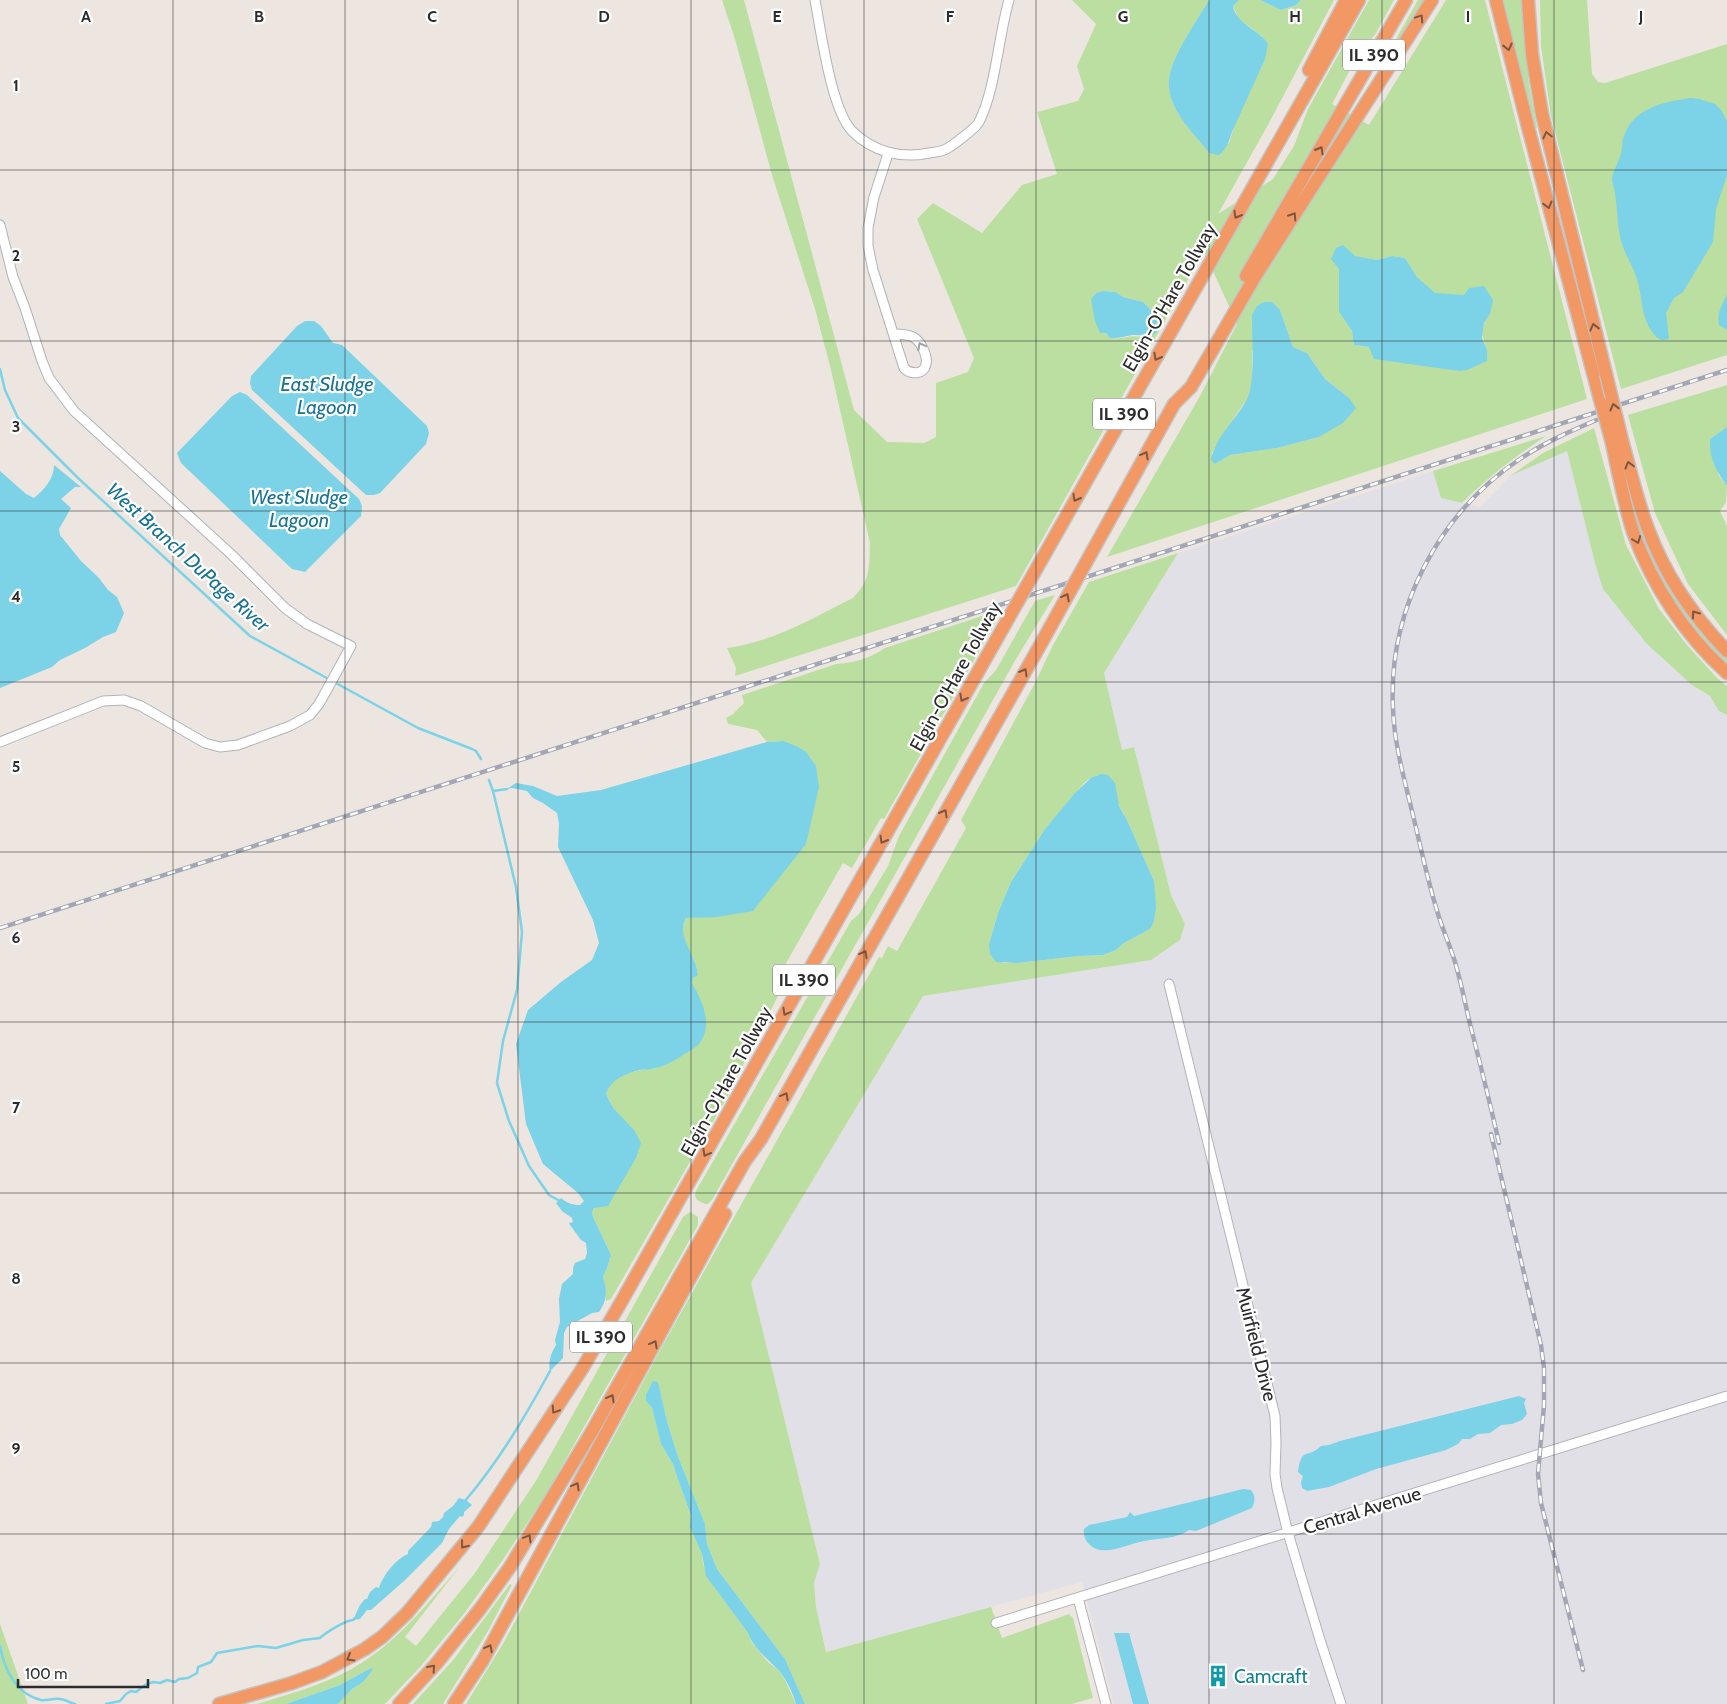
<svg xmlns="http://www.w3.org/2000/svg" width="1727" height="1704" font-family="Cabin,sans-serif">
	<rect width="100%" height="100%" fill="#ede6e0"/>
	<polygon fill="#e1e0e6" points="1567,451 1595,563 1692,685 1710,696 1719,711 1727,715 1727,1704 1114,1704 1082,1582 826,1652 816,1607 814,1583 820,1564 751,1283 923,996 1151,960 1180,940 1185,924 1171,895 1134,748 1122,750 1104,673 1178,553 1433,471 1441,498 1480,507 1510,476"/>
	<g fill="#bbdfa1" fill-rule="evenodd">
		<path d="M 722,0 L 744,0 L 854,410 L 887,442 L 924,443 L 936,437 L 936,383 L 968,372 L 974,358 L 917,219 L 933,203 L 982,233 L 1022,185 L 1057,174 L 1037,112 L 1078,101 L 1084,89 L 1077,66 L 1096,24 L 1072,0 L 1209,0 C 1197,21 1171,56 1169,80 C 1168,91 1172,103 1178,113 C 1186,128 1199,139 1209,153 L 1229,143 L 1263,37 L 1238,18 L 1233,6 L 1239,0 L 1260,0 L 1281,10 L 1296,5 L 1301,0 L 1334,0 L 1269,123 L 1218,214 L 1273,179 L 1294,146 L 1308,109 L 1369,0 L 1394,0 L 1376,33 L 1351,68 L 1332,104 L 1369,125 L 1446,0 L 1485,0 L 1587,399 L 1107,557 L 1200,396 L 1237,324 L 1204,251 L 1016,586 L 735,676 L 736,668 L 727,648 C 773,642 813,618 853,598 C 871,579 869,568 870,543 L 831,370 L 815,309 L 772,175 L 735,39 ZM 1343,245 L 1354,256 L 1377,260 L 1392,256 L 1405,258 L 1417,277 L 1435,294 L 1464,295 L 1490,314 C 1480,327 1481,335 1487,350 L 1459,371 L 1369,347 L 1354,345 L 1352,331 L 1339,312 L 1339,269 ZM 1103,291 L 1116,292 L 1123,297 L 1143,302 L 1159,318 L 1141,337 C 1130,334 1120,340 1110,338 L 1106,333 L 1091,299 L 1096,293 ZM 1280,310 L 1293,347 L 1307,353 L 1325,379 L 1349,398 L 1319,437 L 1277,448 L 1230,455 L 1215,464 L 1212,453 L 1221,437 L 1249,396 L 1252,383 L 1252,351 Z"/>
		<polygon points="1418,0 1425,0 1390,55 1388,53"/>
		<polygon points="1502,0 1521,0 1529,85 1537,128 1534,128"/>
		<polygon points="1540,0 1587,0 1592,74 1598,82 1605,83 1727,44 1727,355 1621,389 1551,116 1541,46"/>
		<polygon points="1727,385 1727,427 1710,439 1719,476 1727,486 1726,502 1720,511 1727,526 1727,635 1688,584 1655,513 1628,415"/>
		<polygon points="1594,428 1626,545 1659,609 1687,645 1717,678 1727,686 1727,715 1719,711 1710,696 1692,685 1647,644 1603,589 1595,563 1567,451 1510,476 1543,453"/>
		<path d="M 1546,436 C 1516,456 1488,477 1462,503 L 1441,498 L 1433,471 Z"/>
		<path d="M 1624,472 L 1633,502 L 1720,651 L 1727,658 L 1727,665 C 1692,630 1661,589 1643,542 C 1635,520 1630,496 1624,472 Z"/>
		<path d="M 1178,553 L 1104,673 L 1122,750 L 1134,747 L 1171,895 L 1185,924 L 1180,940 L 1151,960 L 923,996 L 751,1283 L 820,1564 L 814,1583 L 816,1607 L 826,1652 L 991,1607 L 1002,1638 L 1069,1614 L 1073,1618 L 1093,1698 L 1072,1704 L 805,1704 L 785,1659 L 717,1569 L 707,1544 L 705,1524 L 677,1454 L 667,1421 L 658,1383 L 654,1381 L 646,1401 L 652,1408 L 661,1444 L 673,1464 L 691,1517 L 690,1527 L 702,1554 L 703,1564 L 715,1588 L 748,1633 L 752,1643 L 768,1662 L 779,1671 L 785,1680 L 796,1704 L 466,1704 L 504,1642 L 658,1354 L 879,957 L 882,958 L 888,946 L 897,951 L 966,828 L 961,820 L 1036,681 L 1053,645 L 1089,582 ZM 1102,774 L 1127,820 L 1154,881 L 1150,929 L 1124,943 L 1116,950 L 1103,955 L 1079,956 L 1017,963 L 1003,963 L 989,944 L 998,913 L 1011,882 L 1045,829 L 1084,783 L 1092,777 Z"/>
		<polygon points="1055,595 1016,659 712,1200 708,1204 705,1204 697,1200 695,1196 696,1191 851,921 859,914 888,866 899,836 984,683 996,670 1035,601"/>
		<path d="M 1003,609 L 884,819 L 881,818 L 852,868 L 843,863 L 781,972 L 786,980 L 736,1079 L 737,1080 L 611,1299 L 606,1301 L 605,1284 L 603,1276 C 608,1269 608,1263 611,1255 L 594,1219 L 592,1214 L 631,1127 C 619,1116 612,1108 606,1093 C 614,1073 638,1070 656,1068 L 693,978 L 698,974 C 697,969 695,964 693,959 C 687,944 678,934 686,918 L 696,917 L 783,741 L 767,742 L 757,730 L 728,724 L 726,718 L 733,714 L 744,703 L 742,695 L 836,664 C 853,663 871,658 885,648 Z"/>
		<path d="M 690,1212 L 698,1217 L 698,1225 L 545,1496 L 502,1561 L 463,1615 L 421,1666 L 385,1704 L 338,1704 L 352,1689 L 363,1682 L 373,1670 L 371,1668 L 340,1685 L 286,1704 L 257,1704 C 293,1693 331,1683 363,1662 C 402,1637 431,1599 461,1565 L 405,1637 L 416,1646 L 475,1573 L 537,1479 L 683,1217 Z"/>
		<polygon points="510,1584 512,1585 488,1631 443,1704 413,1704 454,1659"/>
		<polygon points="0,1624 28,1704 0,1704"/>
	</g>
	<g fill="#7cd2e6">
		<path d="M 1209,0 L 1239,0 L 1233,6 C 1236,24 1259,29 1268,44 L 1265,59 L 1232,132 C 1229,142 1227,148 1219,155 L 1209,153 C 1199,139 1186,128 1178,113 C 1172,103 1168,92 1169,80 C 1171,56 1197,21 1209,0 Z"/>
		<polygon points="1260,0 1301,0 1296,5 1281,10"/>
		<path d="M 1691,98 L 1699,99 L 1715,104 L 1721,110 L 1727,121 L 1727,175 L 1716,209 L 1713,242 L 1683,292 L 1674,298 L 1666,313 L 1669,338 C 1660,344 1654,335 1649,327 C 1641,312 1642,295 1637,279 C 1634,268 1627,258 1623,247 C 1617,231 1618,211 1615,194 C 1615,189 1612,184 1612,179 C 1612,173 1619,161 1621,154 C 1622,149 1622,144 1623,139 C 1632,108 1663,102 1691,98 Z"/>
		<polygon points="1343,245 1355,256 1377,260 1392,256 1405,258 1417,277 1435,293 1464,295 1469,288 1484,286 1493,300 1490,314 1484,323 1482,338 1487,350 1487,361 1467,370 1459,371 1374,359 1369,347 1354,345 1352,331 1339,312 1339,269 1331,259 1336,248"/>
		<path d="M 1103,291 L 1116,292 L 1123,297 L 1143,302 L 1159,318 C 1161,341 1147,334 1133,335 C 1125,336 1118,339 1110,338 L 1106,333 L 1100,333 L 1095,321 L 1091,299 L 1096,293 Z"/>
		<path d="M 1727,295 L 1727,330 L 1719,325 C 1717,313 1721,306 1727,295 Z"/>
		<path d="M 1264,302 L 1272,302 L 1280,310 L 1293,347 L 1307,353 L 1325,379 L 1349,398 L 1356,408 L 1343,423 L 1319,437 L 1277,448 L 1230,455 L 1215,464 L 1211,460 C 1216,435 1238,418 1248,397 C 1255,381 1252,334 1252,315 L 1257,306 Z"/>
		<polygon points="305,321 314,321 321,326 333,343 342,345 427,426 429,433 426,444 380,493 374,495 366,495 252,390 250,383 251,376 297,326"/>
		<polygon points="240,392 247,395 359,499 362,506 361,516 305,572 292,569 181,463 177,453 232,396"/>
		<path d="M 1727,427 L 1727,486 C 1716,471 1709,458 1710,439 Z"/>
		<path d="M 54,465 L 81,487 L 75,487 L 61,499 L 71,508 L 59,529 L 60,535 L 81,561 L 99,578 L 108,590 L 117,597 L 124,613 L 116,632 L 103,637 L 85,648 L 60,660 L 52,667 L 0,688 L 0,471 L 26,494 L 34,498 C 44,490 54,479 54,465 Z"/>
		<path d="M 783,741 L 798,747 L 806,752 L 816,766 L 819,787 L 806,844 L 753,911 L 717,917 L 686,918 C 678,933 688,944 693,959 C 696,964 697,969 698,975 L 693,978 L 692,983 C 702,1001 714,1025 699,1044 C 695,1048 688,1052 683,1055 C 675,1060 664,1067 655,1068 C 650,1070 645,1069 640,1070 C 626,1073 612,1079 606,1093 C 613,1111 618,1112 630,1126 C 635,1130 638,1137 641,1143 L 636,1158 L 608,1206 L 594,1208 L 592,1214 L 594,1219 L 611,1255 C 608,1263 608,1269 603,1276 C 607,1291 608,1299 599,1312 L 592,1313 L 567,1327 L 564,1333 L 563,1358 L 550,1371 C 548,1362 551,1353 556,1345 L 555,1340 L 560,1322 L 559,1299 L 562,1284 L 573,1274 L 573,1268 L 575,1263 L 585,1259 L 587,1253 L 586,1243 L 581,1240 L 570,1225 L 569,1223 L 573,1222 L 572,1218 L 562,1211 L 556,1203 L 561,1198 C 567,1203 572,1205 580,1205 L 584,1201 L 578,1193 L 543,1164 L 526,1124 L 516,1044 L 528,1010 L 561,982 L 592,960 L 599,943 L 593,920 L 558,847 L 559,824 L 557,813 L 543,803 L 533,798 L 527,791 L 512,788 L 507,789 L 516,783 L 533,786 L 557,796 L 601,790 L 767,742 Z"/>
		<polygon points="1102,774 1108,775 1115,783 1119,806 1127,820 1154,881 1156,907 1154,921 1150,929 1124,943 1116,950 1103,955 1079,956 1017,963 996,962 990,954 989,944 998,913 1011,882 1045,829 1075,793 1092,777"/>
		<path d="M 653,1381 L 658,1382 L 667,1421 L 677,1454 L 705,1524 L 707,1544 L 717,1569 L 785,1659 L 805,1704 L 796,1704 C 793,1693 787,1681 780,1672 C 768,1658 754,1650 748,1633 L 706,1576 L 702,1554 L 690,1527 L 691,1516 L 679,1482 L 673,1464 L 661,1444 L 652,1408 L 646,1401 L 646,1395 Z"/>
		<path d="M 1519,1396 L 1526,1399 L 1524,1403 L 1527,1414 L 1522,1420 L 1512,1424 L 1501,1425 L 1490,1433 L 1478,1434 L 1470,1439 L 1462,1439 L 1458,1444 L 1446,1450 L 1376,1469 L 1329,1487 L 1307,1491 L 1302,1488 L 1301,1482 L 1303,1476 L 1298,1472 C 1302,1445 1307,1460 1321,1446 L 1329,1445 L 1340,1441 Z"/>
		<path d="M 1243,1489 L 1251,1490 C 1256,1496 1255,1502 1252,1508 L 1196,1531 L 1189,1530 C 1177,1539 1159,1538 1144,1541 C 1127,1544 1102,1559 1088,1543 C 1085,1539 1083,1534 1084,1529 L 1089,1525 L 1127,1517 L 1130,1512 L 1134,1516 Z"/>
		<path d="M 459,1498 L 466,1500 L 472,1505 L 464,1512 L 464,1515 L 462,1517 L 460,1516 L 449,1529 L 442,1543 L 404,1581 L 371,1610 L 367,1610 L 360,1619 L 353,1620 L 360,1605 L 365,1599 L 367,1599 L 370,1592 L 376,1587 L 379,1588 C 383,1575 396,1559 408,1554 L 408,1551 L 431,1527 L 432,1522 L 439,1521 L 443,1517 L 444,1513 L 453,1506 Z"/>
		<polygon points="1114,1633 1129,1633 1149,1704 1133,1704"/>
		<polygon points="371,1668 373,1670 363,1682 352,1689 338,1704 286,1704 340,1685"/>
	</g>
	<g fill="none" stroke-linecap="round" stroke-linejoin="round">
		<g stroke="#7cd2e6" stroke-width="2.5">
			<polyline points="0,369 5,390 18,418 78,478 250,636 418,728 472,749 476,751 481,759"/>
			<polyline points="489,780 493,791 516,887 522,932 517,990 503,1041 497,1083 509,1121 529,1166 549,1195 560,1201"/>
			<polyline points="493,791 507,789"/>
			<path d="M 465,1501 C 499,1461 525,1417 550,1371"/>
			<path d="M 0,1646 C 4,1669 16,1694 41,1700 C 47,1701 54,1698 60,1699 C 65,1699 70,1703 75,1704"/>
			<path d="M 106,1704 L 120,1701 L 126,1694 L 131,1691 L 136,1692 L 145,1685 L 153,1682 L 160,1683 L 167,1680 L 175,1682 L 179,1679 L 188,1678 L 197,1673 L 198,1667 L 211,1662 L 217,1653 L 258,1646 L 276,1648 L 303,1640 L 320,1638 C 325,1633 346,1620 353,1620 L 355,1618"/>
		</g>
		<g stroke="#b0b3bb" stroke-width="11">
			<g id="minor">
				<path d="M 815,0 C 821,31 831,109 852,131 C 873,152 901,159 929,153 C 934,152 939,152 944,150 C 950,148 977,127 979,122 C 996,88 998,38 1009,0"/>
				<path d="M 888,154 L 874,197 L 868,228 L 868,246 L 873,270 L 904,368 C 911,375 924,375 926,364 C 928,356 921,341 913,337 C 907,334 900,334 894,334"/>
				<polyline points="0,225 13,277 25,308 42,361 49,378 74,411 232,555 285,608 307,624 351,646 319,704 310,715 290,726 238,745 220,747 205,743 141,706 124,700 103,701 0,742"/>
				<polyline points="1169,984 1275,1416 1276,1443 1275,1474 1277,1488 1288,1533 1320,1640 1341,1704"/>
				<polyline points="1078,1598 1106,1704"/>
				<polyline points="996,1623 1727,1396"/>
			</g>
		</g>
		<g stroke="#c4c4c4" stroke-width="15">
			<g id="highway">
				<polyline points="1496,0 1528,127 1601,403"/>
				<polyline points="1528,0 1532,54 1542,114 1606,374"/>
				<polyline points="1309,70 1346,0"/>
				<polyline points="1261,173 1359,0"/>
				<polyline points="1246,276 1406,0"/>
				<polyline points="1174,404 1191,387 1256,275 1432,0"/>
				<path d="M 1622,440 C 1630,469 1637,500 1648,529 C 1665,575 1693,616 1727,651"/>
				<path d="M 1612,443 C 1618,472 1624,503 1633,532 C 1652,585 1685,635 1727,673"/>
				<polyline points="219,1704 292,1683 322,1672 365,1649 382,1637 407,1613 478,1527 582,1369 620,1304 987,656"/>
				<polyline points="399,1704 436,1664 480,1609 510,1567 591,1433 745,1161 761,1139 1043,640"/>
				<polyline points="454,1704 483,1660 725,1214"/>
			</g>
		</g>
		<use href="#minor" stroke="#fff" stroke-width="9"/>
		<use href="#highway" stroke="#f29865" stroke-width="12"/>
		<g stroke="#a3a7b5" stroke-width="4.5">
			<g id="rail">
				<polyline points="0,928 1727,370"/>
				<polyline points="1491,1134 1541,1345 1544,1368 1544,1405 1538,1474 1541,1503 1583,1670"/>
				<path d="M 1499,1143 C 1490,1103 1480,1063 1470,1024 C 1465,1003 1461,982 1455,962 C 1450,946 1443,930 1438,914 C 1427,879 1420,843 1411,807 C 1403,774 1394,742 1393,708 C 1388,609 1439,513 1520,459 C 1548,440 1580,427 1611,414"/>
			</g>
		</g>
		<use href="#rail" stroke="#fff" stroke-width="2.5" stroke-dasharray="8" stroke-linecap="butt"/>
		<g stroke="#c4c4c4" stroke-width="15" stroke-linecap="butt">
			<g id="highway-bridge">
				<polyline points="1606,374 1622,440"/>
				<polyline points="1601,403 1612,443"/>
				<polyline points="1043,640 1174,404"/>
				<polyline points="987,656 1261,173"/>
			</g>
		</g>
		<use href="#highway-bridge" stroke="#f29865" stroke-width="12"/>
	</g>
	<defs><path id="oneway-chevron" d="M-2-3.5L2.5 0L-2 3.5" fill="none" stroke-width="1.6" stroke-linecap="round" stroke-linejoin="round" transform="scale(1.25)"/></defs>
	<g stroke="#7b5743">
		<use href="#oneway-chevron" transform="translate(1420 18) rotate(-56)"/>
		<use href="#oneway-chevron" transform="translate(1508 47) rotate(76)"/>
		<use href="#oneway-chevron" transform="translate(1547 135) rotate(-103)"/>
		<use href="#oneway-chevron" transform="translate(1320 150) rotate(-60)"/>
		<use href="#oneway-chevron" transform="translate(1548 205) rotate(75)"/>
		<use href="#oneway-chevron" transform="translate(1237 215) rotate(120)"/>
		<use href="#oneway-chevron" transform="translate(1293 216) rotate(-57)"/>
		<use href="#oneway-chevron" transform="translate(1594 327) rotate(-104)"/>
		<use href="#oneway-chevron" transform="translate(1157 357) rotate(120)"/>
		<use href="#oneway-chevron" transform="translate(1614 407) rotate(-104)"/>
		<use href="#oneway-chevron" transform="translate(1145 455) rotate(-61)"/>
		<use href="#oneway-chevron" transform="translate(1629 465) rotate(-105)"/>
		<use href="#oneway-chevron" transform="translate(1076 498) rotate(120)"/>
		<use href="#oneway-chevron" transform="translate(1637 540) rotate(69)"/>
		<use href="#oneway-chevron" transform="translate(1066 597) rotate(-61)"/>
		<use href="#oneway-chevron" transform="translate(1695 614) rotate(-126)"/>
		<use href="#oneway-chevron" transform="translate(1024 672) rotate(-60)"/>
		<use href="#oneway-chevron" transform="translate(963 698) rotate(119)"/>
		<use href="#oneway-chevron" transform="translate(944 813) rotate(-60)"/>
		<use href="#oneway-chevron" transform="translate(883 840) rotate(120)"/>
		<use href="#oneway-chevron" transform="translate(864 954) rotate(-61)"/>
		<use href="#oneway-chevron" transform="translate(786 1012) rotate(119)"/>
		<use href="#oneway-chevron" transform="translate(785 1096) rotate(-61)"/>
		<use href="#oneway-chevron" transform="translate(706 1153) rotate(119)"/>
		<use href="#oneway-chevron" transform="translate(654 1344) rotate(-61)"/>
		<use href="#oneway-chevron" transform="translate(611 1398) rotate(-61)"/>
		<use href="#oneway-chevron" transform="translate(555 1410) rotate(123)"/>
		<use href="#oneway-chevron" transform="translate(576 1486) rotate(-61)"/>
		<use href="#oneway-chevron" transform="translate(528 1538) rotate(-59)"/>
		<use href="#oneway-chevron" transform="translate(464 1545) rotate(128)"/>
		<use href="#oneway-chevron" transform="translate(489 1648) rotate(-62)"/>
		<use href="#oneway-chevron" transform="translate(350 1658) rotate(150)"/>
		<use href="#oneway-chevron" transform="translate(432 1668) rotate(-48)"/>
	</g>
	<use stroke="#a0a0a0" href="#oneway-chevron" transform="translate(921 346) rotate(-118)"/>
	<path fill="none" stroke="#2c2c2c" stroke-width="1" stroke-opacity="0.55" d="M 173,0 L 173,1704M 345,0 L 345,1704M 518,0 L 518,1704M 691,0 L 691,1704M 864,0 L 864,1704M 1036,0 L 1036,1704M 1209,0 L 1209,1704M 1382,0 L 1382,1704M 1554,0 L 1554,1704M 0,170 L 1727,170M 0,341 L 1727,341M 0,511 L 1727,511M 0,682 L 1727,682M 0,852 L 1727,852M 0,1022 L 1727,1022M 0,1193 L 1727,1193M 0,1363 L 1727,1363M 0,1534 L 1727,1534"/>
	<defs>
		<g id="building-bare" transform="scale(1.725)"><path d="M-4-6H4V6H1V3H-1V6H-4ZM-2.5-4.3h1.7v1.8h-1.7ZM.8-4.3h1.7v1.8H.8ZM-2.5-1h1.7V.8h-1.7ZM.8-1h1.7V.8H.8Z" fill="#0f9aa8" stroke="#fff" stroke-width="2.5" paint-order="stroke"/></g>
	</defs>
	<g fill-rule="evenodd">
		<use href="#building-bare" x="1218" y="1676"/>
	</g>
	<g text-anchor="middle" stroke-width="4.5" stroke-linejoin="round" paint-order="stroke">
		<g fill="#fff" stroke="#6b6b6b" stroke-width="1">
			<rect x="1343" y="39.5" width="62" height="31" rx="4"/>
			<rect x="1093" y="398.5" width="62" height="31" rx="4"/>
			<rect x="773" y="964.5" width="62" height="31" rx="4"/>
			<rect x="570" y="1321.5" width="62" height="31" rx="4"/>
		</g>
		<g font-size="18" font-weight="bold" fill="#2c2c2c">
			<text x="1374" y="61">IL 390</text>
			<text x="1124" y="420">IL 390</text>
			<text x="804" y="986">IL 390</text>
			<text x="601" y="1343">IL 390</text>
		</g>
		<g font-size="19" fill="#2c2c2c" stroke="#fff">
			<text transform="translate(1169 297) rotate(-60)" y="7">Elgin-O'Hare Tollway</text>
			<text transform="translate(955 676) rotate(-61)" y="7">Elgin-O'Hare Tollway</text>
			<text transform="translate(726 1081) rotate(-61)" y="7">Elgin-O'Hare Tollway</text>
			<text transform="translate(1257 1344) rotate(76)" y="7">Muirfield Drive</text>
			<text transform="translate(1362 1510) rotate(-17)" y="7">Central Avenue</text>
		</g>
		<g font-size="19" fill="#0d838f" stroke="#fff" text-anchor="start">
			<text x="1234" y="1683">Camcraft</text>
		</g>
		<g font-size="20" font-style="italic" fill="#187394" stroke="#fff">
			<text x="327" y="391">East Sludge<tspan x="327" dy="23">Lagoon</tspan></text>
			<text x="299" y="504">West Sludge<tspan x="299" dy="23">Lagoon</tspan></text>
			<text transform="translate(188 557) rotate(42)" y="7">West Branch DuPage River</text>
		</g>
	</g>
	<g font-size="16" text-anchor="middle" font-weight="bold" fill="#2c2c2c" stroke="#fff" stroke-width="4.5" stroke-linejoin="round" paint-order="stroke">
		<text x="86" y="22">A</text>
		<text x="259" y="22">B</text>
		<text x="432" y="22">C</text>
		<text x="604" y="22">D</text>
		<text x="777" y="22">E</text>
		<text x="950" y="22">F</text>
		<text x="1123" y="22">G</text>
		<text x="1295" y="22">H</text>
		<text x="1468" y="22">I</text>
		<text x="1641" y="22">J</text>
		<text x="16" y="91">1</text>
		<text x="16" y="261">2</text>
		<text x="16" y="432">3</text>
		<text x="16" y="602">4</text>
		<text x="16" y="772">5</text>
		<text x="16" y="943">6</text>
		<text x="16" y="1113">7</text>
		<text x="16" y="1284">8</text>
		<text x="16" y="1454">9</text>
	</g>
	<path d="M18 1679v8h130v-8" fill="none" stroke="#2c2c2c" stroke-width="2.5"/>
	<text x="25" y="1679" font-size="15" fill="#2c2c2c" stroke="#ffffff" stroke-width="4" paint-order="stroke">100 m</text>
</svg>
